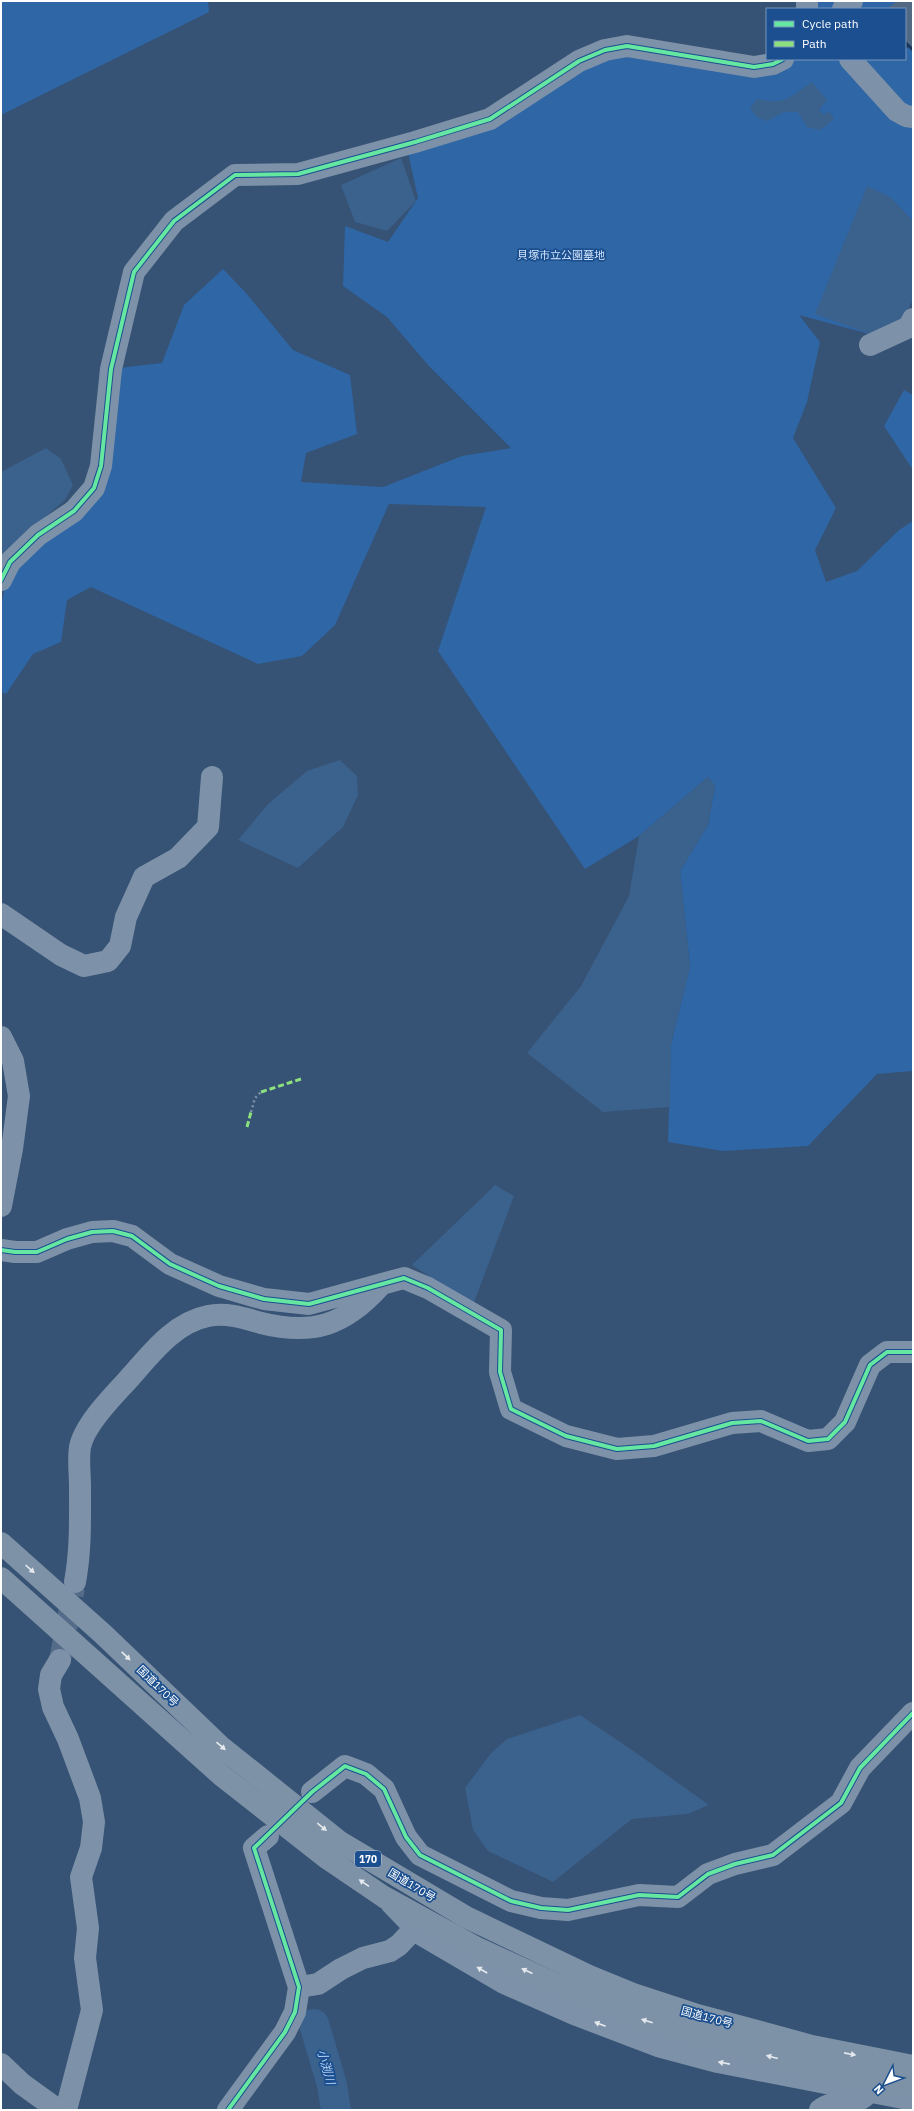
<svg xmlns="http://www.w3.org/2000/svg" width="914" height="2111" font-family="'IBM Plex Sans','Noto Sans JP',sans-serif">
	<rect width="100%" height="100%" fill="#365274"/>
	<g fill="#2f66a5">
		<polygon points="1,1 208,1 209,12 1,115"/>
		<polygon points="818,1 913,1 913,300 906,312 873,335 799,315 820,342 807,402 793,438 836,508 815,550 826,582 857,571 899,530 913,521 913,1071 877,1074 808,1146 723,1151 668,1142 671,1044 690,967 680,871 708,825 715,786 708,777 639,836 585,869 438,651 486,507 389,504 335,625 302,656 258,664 91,587 67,600 61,642 33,654 6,694 1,692 1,606 10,562 94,488 111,369 162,363 184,305 223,269 246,293 293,350 350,375 357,434 306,453 301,482 383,487 462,456 511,448 428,365 387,317 343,286 345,226 388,242 418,198 408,153 627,46 783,59 905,59 905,9 818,9"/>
		<polygon points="904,390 913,395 913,470 884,426"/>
	</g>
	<g fill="#3b618d">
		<path d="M 812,82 L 827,100 L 819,110 L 824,115 L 829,111 L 834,119 L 820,130 L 807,127 L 798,112 L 784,112 L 767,121 L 758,118 L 750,109 L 757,99 C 786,105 789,98 812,82 Z"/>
		<polygon points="401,158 416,201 387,231 355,222 341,185"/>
		<polygon points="867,186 890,197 913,221 913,298 904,318 873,335 815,314"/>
		<polygon points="46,448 61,459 73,485 65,500 1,555 1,472"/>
		<polygon points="340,760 357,776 358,795 343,827 298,868 238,840 268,804 307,771"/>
		<polygon points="708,777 715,786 708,825 680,871 690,967 671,1044 670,1107 603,1112 527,1053 581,986 629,896 639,836"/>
		<polygon points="495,1185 514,1196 473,1305 412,1265"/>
		<polygon points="580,1715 635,1752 709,1805 688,1814 632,1819 553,1882 488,1851 473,1830 465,1788 491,1753 507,1739"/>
	</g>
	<polygon fill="#0007" points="899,1 911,1 913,3 913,52 908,47 905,50 905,9 888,9"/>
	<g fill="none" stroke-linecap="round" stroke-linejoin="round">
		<polyline stroke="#3b618d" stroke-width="30" points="314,2024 332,2085 336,2110"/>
	</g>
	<polygon fill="#526984" points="897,1 913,1 912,47 905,40 905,9 887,9"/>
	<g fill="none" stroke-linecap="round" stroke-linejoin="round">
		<polyline stroke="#546c89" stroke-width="22" stroke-dasharray="22 11" stroke-linecap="butt" points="60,1660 74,1588"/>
		<polyline stroke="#7d92a8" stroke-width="2.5" stroke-dasharray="2 3" stroke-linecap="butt" points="251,1112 255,1098 261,1092"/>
		<g stroke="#7d92a8" stroke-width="22">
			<polyline points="807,1 807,9"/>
			<polyline points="843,9 852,1"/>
			<polyline points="850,59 897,111 906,116 913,117"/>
			<polyline points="870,345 909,327 913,319"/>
			<polyline points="1,580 10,562 38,535 74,511 94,488 101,466 111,369 134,272 174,221 235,175 298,174 415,142 490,119 579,61 605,50 627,46 754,67 773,64 783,59"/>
			<polyline points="1,914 61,955 84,966 108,961 120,946 126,917 144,877 178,858 208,827 212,777"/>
			<polyline points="1,1037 13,1061 19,1096 12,1149 1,1206"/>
			<polyline points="1,1250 15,1252 37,1252 67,1239 92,1232 113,1231 132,1236 170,1264 219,1286 264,1299 309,1304 404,1278 428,1288 501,1330 500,1372 511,1409 566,1436 617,1449 654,1446 732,1423 761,1421 808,1441 828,1439 845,1422 870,1365 887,1352 913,1352"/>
			<path d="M 75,1582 C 81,1549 80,1520 80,1486 C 80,1474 78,1459 80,1447 C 84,1426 111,1398 125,1383 C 148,1358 172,1323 208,1316 C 226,1312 244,1318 261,1323 C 313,1336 345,1325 380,1286"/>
			<polyline points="60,1660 51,1675 49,1689 53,1707 68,1739 90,1798 94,1822 91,1848 81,1877 88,1928 85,1958 92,2010 66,2110"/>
			<polyline points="312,1792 345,1766 366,1774 384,1789 406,1837 420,1855 511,1901 541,1908 568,1910 639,1895 678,1897 708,1874 735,1864 773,1855 841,1803 860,1768 913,1713"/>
			<polyline points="391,1903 422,1935 504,1983 574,2014 658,2046 718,2062 913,2100"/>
			<polyline points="299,1987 318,1984 341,1969 363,1958 390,1951 399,1945 415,1928"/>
			<polyline points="1,2064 22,2084 58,2110"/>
			<polyline points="228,2110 285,2032 295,2012 299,1987 254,1848 268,1836"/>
			<path d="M 820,2110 C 838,2096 853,2111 869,2092"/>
		</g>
		<g stroke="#7e92a7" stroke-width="22">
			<polyline points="1,1543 103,1634 220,1746 340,1842 466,1917 589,1976 633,1994 694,2014 812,2046 913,2066"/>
			<polyline points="1,1578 221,1775 328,1859 384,1897 475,1947 584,1997 632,2016 810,2067 913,2088"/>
		</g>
		<g stroke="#8de07e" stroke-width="3" stroke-dasharray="6 3" stroke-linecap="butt">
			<polyline points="261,1092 301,1079"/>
			<polyline points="247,1127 251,1112"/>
		</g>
		<g stroke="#1b4f8f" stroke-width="6">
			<g id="cycleway">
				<polyline points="1,580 10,562 38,535 74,511 94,488 101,466 111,369 134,272 174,221 235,175 298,174 415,142 490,119 579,61 605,50 627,46 754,67 773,64 783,59"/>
				<polyline points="1,1250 15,1252 37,1252 67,1239 92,1232 113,1231 132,1236 170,1264 219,1286 264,1299 309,1304 404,1278 428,1288 501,1330 500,1372 511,1409 566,1436 617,1449 654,1446 732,1423 761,1421 808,1441 828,1439 845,1422 870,1365 887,1352 913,1352"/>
				<polyline points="228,2110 285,2032 295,2012 299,1987 254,1848 312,1792 345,1766 366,1774 384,1789 406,1837 420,1855 511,1901 541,1908 568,1910 639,1895 678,1897 708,1874 735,1864 773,1855 841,1803 860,1768 913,1713"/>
			</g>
		</g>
		<use href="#cycleway" stroke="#66e7a1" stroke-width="4"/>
	</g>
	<defs><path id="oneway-solid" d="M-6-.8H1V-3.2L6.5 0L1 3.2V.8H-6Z"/></defs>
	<g fill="#e5e9ed">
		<use href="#oneway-solid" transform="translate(30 1569) rotate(42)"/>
		<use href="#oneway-solid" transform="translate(126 1656) rotate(44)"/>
		<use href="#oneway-solid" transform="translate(221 1746) rotate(41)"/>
		<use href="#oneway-solid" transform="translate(322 1827) rotate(39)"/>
		<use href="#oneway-solid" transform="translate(364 1883) rotate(-146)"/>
		<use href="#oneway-solid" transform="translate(527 1971) rotate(-155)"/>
		<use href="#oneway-solid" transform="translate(647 2021) rotate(-163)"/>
		<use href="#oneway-solid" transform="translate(850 2054) rotate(11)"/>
		<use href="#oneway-solid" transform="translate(772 2057) rotate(-165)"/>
	</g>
	<g fill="#e5e9ee">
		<use href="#oneway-solid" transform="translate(482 1970) rotate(-150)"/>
		<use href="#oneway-solid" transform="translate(600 2024) rotate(-159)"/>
		<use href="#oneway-solid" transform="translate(724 2063) rotate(-169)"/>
	</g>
	<g text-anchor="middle" stroke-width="3.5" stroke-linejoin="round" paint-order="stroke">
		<rect fill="#1b4f8f" stroke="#bbcadd" stroke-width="1" x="355" y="1851" width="26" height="16" rx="3"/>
		<g font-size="10" font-weight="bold" fill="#fff">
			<text x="368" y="1863">170</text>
		</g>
		<g font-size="11" fill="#cfe3fa" stroke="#1b4f8f">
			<text x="561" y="259">貝塚市立公園墓地</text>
		</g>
		<g font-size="11" fill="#fff" stroke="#1b4f8f">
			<text transform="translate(158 1686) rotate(44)" y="4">国道170号</text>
			<text transform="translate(412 1885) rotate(31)" y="4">国道170号</text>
			<text transform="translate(707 2017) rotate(15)" y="4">国道170号</text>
		</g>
		<g font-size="12" font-style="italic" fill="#b5d3f5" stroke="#1b4f8f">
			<text transform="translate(326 2067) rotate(74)" y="4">小渕川</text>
		</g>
	</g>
	<rect width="914" height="2111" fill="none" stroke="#ffffff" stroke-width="4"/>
	<rect x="766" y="8" width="140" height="52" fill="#1b4f8f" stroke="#7695bc"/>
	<rect x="774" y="21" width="20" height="6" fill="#66e7a1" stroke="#7695bc"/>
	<text x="802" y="28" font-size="12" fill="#ffffff">Cycle path</text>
	<rect x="774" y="41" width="20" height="6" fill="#8de07e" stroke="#7695bc"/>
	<text x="802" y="48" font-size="12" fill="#ffffff">Path</text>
	<g transform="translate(886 2083) rotate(228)" stroke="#1b4f8f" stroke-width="3" paint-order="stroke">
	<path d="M0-3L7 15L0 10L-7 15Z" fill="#ffffff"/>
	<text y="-6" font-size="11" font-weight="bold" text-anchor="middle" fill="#ffffff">N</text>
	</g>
</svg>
